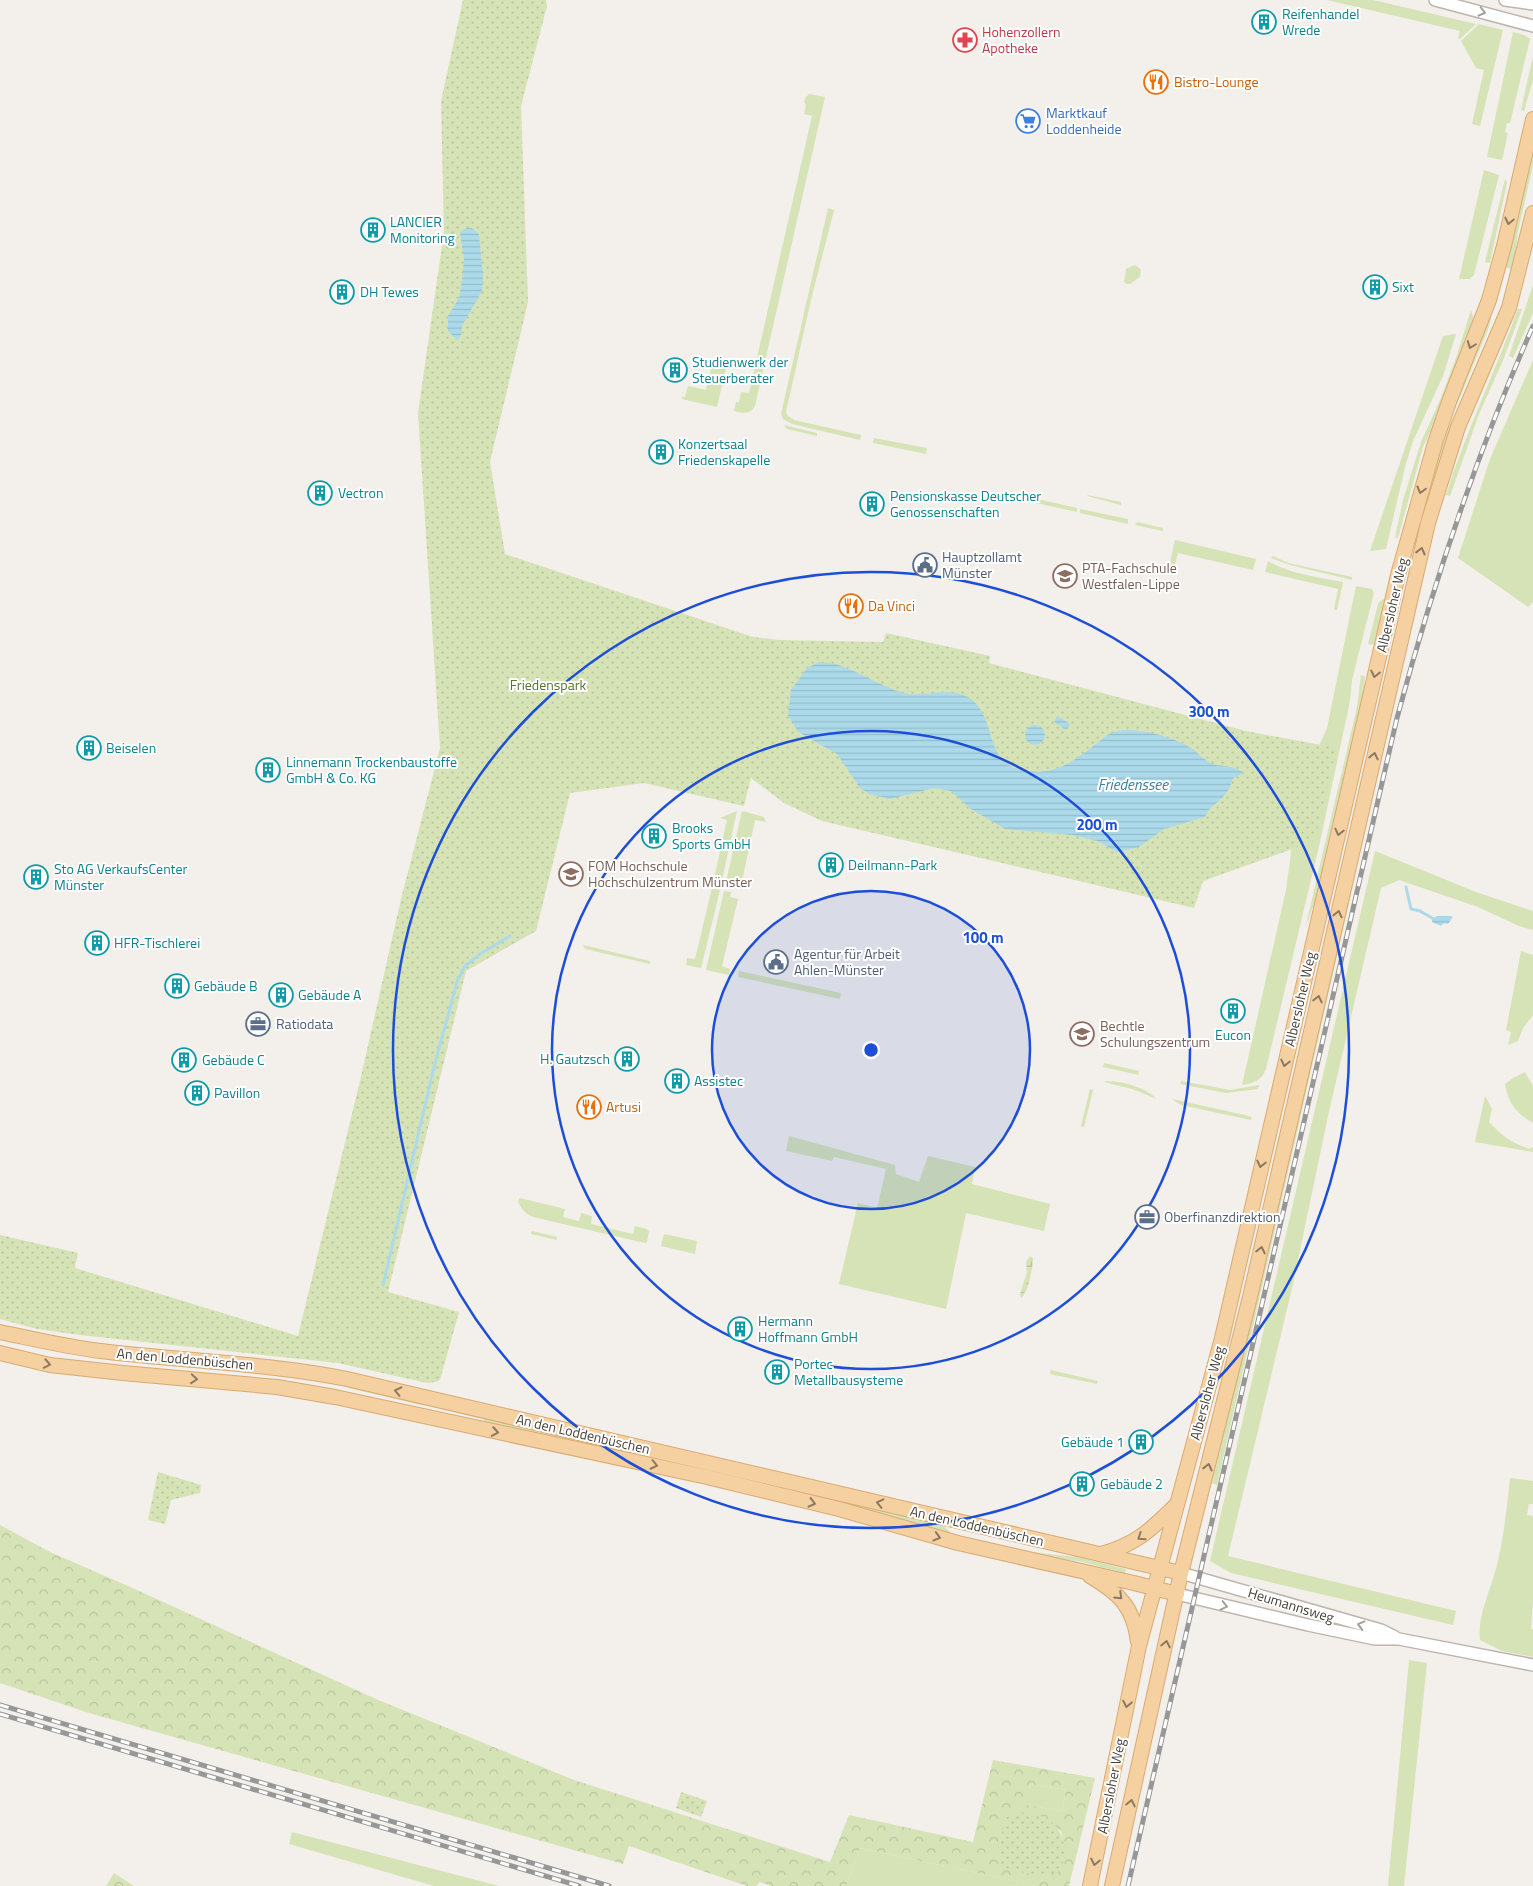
<svg xmlns="http://www.w3.org/2000/svg" width="1533" height="1886" font-family="'Titillium Web',sans-serif">
	<defs>
		<pattern id="forest-crowns" width="20" height="18" patternUnits="userSpaceOnUse" patternTransform="scale(1.25)"><rect width="20" height="18" fill="#d6e3b6"/><path d="M2 6a3 3 0 1 1 6 0M12 15a3 3 0 1 1 6 0" fill="none" stroke="#b9c49d"/></pattern>
		<pattern id="wetland-marsh" width="20" height="14" patternUnits="userSpaceOnUse" patternTransform="scale(1.25)"><rect width="20" height="14" fill="#d6e3b6"/><path d="M1 5h8M5 5V1M11 12h8M15 12V8" fill="none" stroke="#b9c49d"/></pattern>
		<pattern id="park-dots" width="8" height="8" patternUnits="userSpaceOnUse" patternTransform="scale(1.25)"><rect width="8" height="8" fill="#d6e3b6"/><path d="M2 2h.1M6 6h.1" fill="none" stroke="#b9c49d" stroke-width="1.8" stroke-linecap="round"/></pattern>
		<pattern id="water-rules" width="6" height="5" patternUnits="userSpaceOnUse" patternTransform="scale(1.25)"><rect width="6" height="5" fill="#acdaea"/><path d="M0 2.5h6" fill="none" stroke="#95bcc9"/></pattern>
	</defs>
	<rect width="100%" height="100%" fill="#f3efea"/>
	<g fill="#d6e3b6">
		<polygon points="1327,0 1373,0 1476,24 1460,39 1458,38 1460,31"/>
		<polygon points="1479,24 1503,30 1480,126 1472,124 1484,70 1476,68 1461,41"/>
		<polygon points="1513,32 1524,35 1530,39 1510,123 1507,123 1505,132 1508,133 1502,160 1487,157"/>
		<polygon points="1533,56 1533,80 1524,111 1521,110"/>
		<path d="M 809,94 L 825,97 L 755,406 C 750,415 742,413 734,411 L 736,402 L 739,402 L 741,392 L 749,393 L 812,116 L 804,114 L 806,105 L 804,102 L 806,97 Z"/>
		<polygon points="1533,141 1533,165 1518,232 1513,269 1504,267"/>
		<polygon points="1484,170 1499,175 1474,275 1470,279 1459,279"/>
		<polygon points="1505,179 1507,183 1490,263 1485,262"/>
		<polygon points="828,208 834,210 811,300 786,412 787,415 794,420 861,435 860,440 792,424 783,419 781,414"/>
		<polygon points="1135,265 1141,270 1140,277 1130,284 1126,284 1124,282 1126,269"/>
		<polygon points="1533,285 1533,313 1513,358 1509,356"/>
		<path d="M 1518,309 L 1522,309 L 1504,358 L 1479,414 L 1450,496 L 1446,495 C 1466,431 1495,372 1518,309 Z"/>
		<polygon points="1471,310 1474,320 1438,416 1423,447 1398,538 1395,538 1403,500 1421,442 1441,398 1457,355"/>
		<polygon points="1488,317 1491,318 1489,327 1450,421 1447,442 1427,502 1417,544 1413,542 1443,436"/>
		<polygon points="1456,334 1443,376 1413,441 1405,467 1386,549 1370,551 1443,336"/>
		<polygon points="1533,360 1533,602 1528,607 1458,558 1490,459"/>
		<polygon points="712,364 726,368 717,407 682,399 682,397 685,397 688,386 706,390"/>
		<polygon points="784,425 817,433 817,436 787,429"/>
		<polygon points="874,438 927,448 926,454 873,443"/>
		<polygon points="1088,495 1121,502 1121,505 1087,496"/>
		<polygon points="1037,499 1077,508 1077,512 1036,503"/>
		<polygon points="1080,509 1128,519 1128,524 1080,513"/>
		<polygon points="1137,522 1163,528 1163,531 1135,525"/>
		<polygon points="1175,540 1256,559 1253,570 1178,553 1174,568 1169,567"/>
		<polygon points="1273,556 1288,563 1352,577 1352,580 1290,565 1271,558"/>
		<path d="M 1268,561 C 1290,574 1318,577 1343,582 L 1337,610 L 1334,610 L 1338,589 L 1265,572 Z"/>
		<path d="M 1356,586 L 1372,589 L 1374,593 L 1352,680 L 1350,701 L 1320,842 L 1266,1069 C 1262,1080 1254,1083 1242,1085 L 1286,890 L 1291,853 L 1288,801 L 1311,764 L 1327,728 Z"/>
		<polygon points="1388,597 1373,645 1368,644 1378,604 1380,601"/>
		<polygon points="1361,675 1365,676 1363,698 1319,890 1305,929 1357,707"/>
		<polygon points="737,811 721,885 713,883 727,820 720,818"/>
		<polygon points="742,811 764,817 766,822 755,820 741,886 733,884 731,888 725,886"/>
		<polygon points="1375,851 1476,892 1533,911 1533,930 1519,926 1478,907 1399,880 1381,888 1328,1116 1293,1284 1228,1556 1456,1611 1453,1625 1231,1573 1210,1561"/>
		<polygon points="712,888 720,890 701,968 686,965 687,958 695,959"/>
		<polygon points="724,891 731,892 730,897 738,899 722,966 730,969 729,975 706,970"/>
		<polygon points="1348,893 1351,894 1217,1485 1212,1483 1290,1156"/>
		<polygon points="583,945 650,961 650,964 585,949"/>
		<polygon points="1521,951 1533,955 1533,1015 1523,1028 1518,1041 1508,1045 1511,1032 1506,1030"/>
		<polygon points="739,971 841,993 840,999 738,977"/>
		<polygon points="1104,1063 1139,1071 1138,1075 1135,1074 1103,1067"/>
		<path d="M 1525,1072 L 1533,1086 L 1533,1123 C 1516,1113 1508,1103 1505,1084 L 1513,1078 Z"/>
		<path d="M 1107,1081 C 1126,1082 1144,1087 1157,1099 L 1132,1089 L 1104,1082 Z"/>
		<polygon points="1181,1081 1230,1090 1259,1085 1258,1089 1226,1093 1180,1084"/>
		<polygon points="1090,1089 1093,1090 1084,1127 1081,1126"/>
		<path d="M 1485,1096 L 1492,1109 L 1489,1122 C 1501,1135 1513,1144 1530,1149 L 1531,1147 L 1533,1148 L 1533,1152 L 1475,1142 Z"/>
		<polygon points="1172,1099 1245,1115 1252,1117 1251,1120 1181,1105"/>
		<polygon points="789,1136 895,1165 896,1174 919,1182 928,1156 975,1167 972,1184 1050,1204 1044,1231 966,1213 946,1309 839,1284 858,1203 877,1208 886,1169 834,1157 832,1161 786,1151"/>
		<path d="M 520,1198 L 565,1209 L 563,1217 L 579,1221 L 581,1213 L 592,1216 L 591,1224 L 633,1234 L 635,1226 L 647,1229 L 649,1232 L 647,1242 L 645,1243 L 533,1217 C 525,1213 521,1209 518,1201 Z"/>
		<polygon points="532,1231 557,1237 557,1240 531,1234"/>
		<polygon points="664,1234 697,1241 695,1254 661,1246"/>
		<polygon points="1051,1370 1098,1381 1097,1384 1050,1374"/>
		<polygon points="349,1385 422,1402 421,1405 348,1388"/>
		<polygon points="485,1417 611,1445 609,1451 483,1424"/>
		<polygon points="636,1452 942,1524 951,1533 911,1524 894,1517 636,1456 633,1454"/>
		<path d="M 1510,1478 L 1533,1481 L 1533,1504 L 1529,1504 L 1527,1515 L 1533,1516 L 1533,1601 L 1531,1629 L 1533,1629 L 1533,1657 L 1502,1651 L 1480,1640 C 1477,1615 1491,1590 1497,1565 C 1504,1536 1507,1507 1510,1478 Z"/>
		<polygon points="985,1541 1029,1552 1078,1557 1126,1569 1125,1573 1078,1561 1029,1555 983,1542"/>
		<polygon points="1409,1660 1427,1663 1404,1886 1388,1886"/>
		<polygon points="1030,1784 1066,1790 1062,1811 1026,1805"/>
		<polygon points="292,1832 499,1886 434,1886 289,1844"/>
		<polygon points="860,1848 1039,1886 846,1886"/>
	</g>
	<g fill="url(#forest-crowns)" fill-rule="evenodd">
		<path d="M 0,1525 L 50,1552 L 128,1586 L 376,1699 L 574,1780 L 830,1862 L 849,1815 L 973,1842 L 993,1760 L 1095,1778 L 1069,1886 L 1039,1886 L 860,1848 L 846,1886 L 771,1886 L 760,1882 L 756,1886 L 747,1886 L 629,1846 L 623,1864 L 89,1713 L 0,1683 ZM 1030,1784 L 1066,1790 L 1062,1811 L 1027,1805 ZM 1042,1817 L 1061,1831 L 1064,1845 Z"/>
		<polygon points="114,1873 134,1886 106,1886"/>
	</g>
	<path fill="url(#wetland-marsh)" d="M 1030,1256 L 1033,1258 C 1033,1267 1028,1294 1021,1298 L 1020,1294 L 1027,1272 L 1026,1262 Z"/>
	<g fill="url(#park-dots)">
		<polygon points="463,0 546,0 547,6 521,106 528,302 490,462 505,554 753,637 779,640 883,642 886,633 990,656 989,663 1246,731 1336,748 1315,841 1203,881 1194,908 822,821 784,803 751,778 744,806 644,783 570,793 536,931 466,971 388,1292 459,1312 440,1380 435,1382 427,1383 338,1363 80,1335 37,1329 0,1319 0,1235 78,1253 75,1268 298,1336 360,1081 401,899 440,748 418,413 444,232 441,101"/>
		<polygon points="158,1472 201,1485 200,1493 171,1500 165,1524 148,1520"/>
		<polygon points="681,1792 707,1801 701,1817 676,1808"/>
		<path d="M 1017,1812 C 1025,1813 1034,1814 1041,1816 C 1063,1824 1072,1853 1058,1872 L 1037,1876 L 1003,1867 C 994,1847 1000,1837 1007,1817 Z"/>
	</g>
	<g fill="url(#water-rules)">
		<polygon points="467,228 472,228 479,234 483,277 482,291 462,326 461,335 457,340 448,331 448,316 459,298 462,280 464,259 460,232"/>
		<path d="M 819,662 C 826,663 835,663 841,666 C 862,673 882,687 904,693 C 924,698 951,685 971,699 C 999,721 982,766 1028,771 C 1057,775 1075,760 1096,744 C 1101,740 1106,735 1111,733 C 1130,724 1174,737 1191,748 C 1197,752 1202,758 1209,762 C 1217,768 1231,763 1244,773 L 1233,778 C 1231,785 1227,794 1221,799 C 1212,808 1212,803 1205,817 L 1164,829 L 1139,847 L 1117,852 L 1097,841 L 1073,835 L 1005,829 L 971,809 L 951,791 L 934,788 L 890,799 L 869,794 L 860,788 L 837,754 L 798,732 L 788,715 L 791,690 L 807,668 Z"/>
		<polygon points="1058,716 1070,724 1066,730 1054,722"/>
		<circle cx="1035" cy="735" r="10"/>
		<polygon points="1438,916 1450,916 1453,917 1448,924 1444,923 1441,926 1432,922 1432,918"/>
	</g>
	<g fill="none" stroke-linecap="round" stroke-linejoin="round">
		<g stroke="#acdaea" stroke-width="3">
			<polyline points="1406,887 1411,909 1420,911 1432,918"/>
			<polyline points="383,1285 435,1063 458,979 465,966 480,954 510,936"/>
		</g>
		<g stroke="#beb5ad" stroke-width="14">
			<g id="minor">
				<polyline points="1435,0 1533,26"/>
				<polyline points="1505,0 1533,4"/>
				<polyline points="1181,1573 1381,1630 1395,1637"/>
				<polyline points="1177,1594 1308,1625 1375,1639 1399,1639 1533,1665"/>
			</g>
		</g>
		<g stroke="#d9aa72" stroke-width="16">
			<g id="major">
				<path d="M 0,1332 C 34,1339 67,1347 101,1351 C 183,1361 266,1363 347,1379 L 1181,1573"/>
				<polyline points="0,1353 50,1365 123,1373 277,1387 335,1397 707,1477 839,1509 958,1543 1134,1583 1177,1594"/>
				<path d="M 1101,1554 C 1135,1545 1151,1530 1176,1505"/>
				<path d="M 1090,1576 C 1119,1593 1134,1607 1138,1642"/>
				<polyline points="1090,1886 1139,1646 1222,1338 1398,575 1435,443 1450,399 1489,300 1504,246 1533,119"/>
				<polyline points="1112,1886 1181,1573 1250,1297 1428,523 1458,427 1509,308 1533,213"/>
			</g>
		</g>
		<use href="#minor" stroke="#fff" stroke-width="11"/>
		<use href="#major" stroke="#f5d0a1" stroke-width="14"/>
		<g stroke="#979797" stroke-width="5">
			<g id="rail">
				<polyline points="0,1705 609,1886"/>
				<polyline points="0,1714 579,1886"/>
				<path d="M 1128,1886 L 1397,718 C 1433,584 1477,453 1533,326"/>
			</g>
		</g>
		<use href="#rail" stroke="#fff" stroke-width="3" stroke-dasharray="9" stroke-linecap="butt"/>
	</g>
	<defs><path id="oneway-chevron" d="M-2-3.5L2.5 0L-2 3.5" fill="none" stroke-width="1.6" stroke-linecap="round" stroke-linejoin="round" transform="scale(1.25)"/></defs>
	<g stroke="#a29f9c">
		<use href="#oneway-chevron" transform="translate(1482 12) rotate(14)"/>
		<use href="#oneway-chevron" transform="translate(1224 1606) rotate(13)"/>
		<use href="#oneway-chevron" transform="translate(1361 1625) rotate(-165)"/>
	</g>
	<g stroke="#8c7962">
		<use href="#oneway-chevron" transform="translate(1509 221) rotate(103)"/>
		<use href="#oneway-chevron" transform="translate(1471 345) rotate(111)"/>
		<use href="#oneway-chevron" transform="translate(1421 490) rotate(105)"/>
		<use href="#oneway-chevron" transform="translate(1421 551) rotate(-76)"/>
		<use href="#oneway-chevron" transform="translate(1375 674) rotate(103)"/>
		<use href="#oneway-chevron" transform="translate(1374 756) rotate(-77)"/>
		<use href="#oneway-chevron" transform="translate(1339 832) rotate(103)"/>
		<use href="#oneway-chevron" transform="translate(1338 914) rotate(-77)"/>
		<use href="#oneway-chevron" transform="translate(1318 999) rotate(-77)"/>
		<use href="#oneway-chevron" transform="translate(1285 1063) rotate(103)"/>
		<use href="#oneway-chevron" transform="translate(1261 1164) rotate(103)"/>
		<use href="#oneway-chevron" transform="translate(1261 1250) rotate(-77)"/>
		<use href="#oneway-chevron" transform="translate(47 1364) rotate(11)"/>
		<use href="#oneway-chevron" transform="translate(194 1379) rotate(5)"/>
		<use href="#oneway-chevron" transform="translate(398 1391) rotate(-167)"/>
		<use href="#oneway-chevron" transform="translate(495 1432) rotate(10)"/>
		<use href="#oneway-chevron" transform="translate(654 1465) rotate(12)"/>
		<use href="#oneway-chevron" transform="translate(1208 1467) rotate(-76)"/>
		<use href="#oneway-chevron" transform="translate(812 1503) rotate(14)"/>
		<use href="#oneway-chevron" transform="translate(880 1503) rotate(-167)"/>
		<use href="#oneway-chevron" transform="translate(937 1537) rotate(16)"/>
		<use href="#oneway-chevron" transform="translate(1141 1537) rotate(146)"/>
		<use href="#oneway-chevron" transform="translate(1119 1596) rotate(44)"/>
		<use href="#oneway-chevron" transform="translate(1166 1644) rotate(-78)"/>
		<use href="#oneway-chevron" transform="translate(1127 1704) rotate(101)"/>
		<use href="#oneway-chevron" transform="translate(1131 1803) rotate(-78)"/>
		<use href="#oneway-chevron" transform="translate(1095 1862) rotate(102)"/>
	</g>
	<circle cx="871" cy="1050" r="159" fill="#1d4ed8" fill-opacity=".12"/>
	<g fill="none" stroke="#1d4ed8" stroke-width="2.5">
		<circle cx="871" cy="1050" r="159"/>
		<circle cx="871" cy="1050" r="319"/>
		<circle cx="871" cy="1050" r="478"/>
	</g>
	<defs>
		<g id="building-ring" transform="scale(1.25)"><circle r="9.5" fill="#fff" stroke="#0f9aa8" stroke-width="1.5"/><path d="M-4-6H4V6H1V3H-1V6H-4ZM-2.5-4.3h1.7v1.8h-1.7ZM.8-4.3h1.7v1.8H.8ZM-2.5-1h1.7V.8h-1.7ZM.8-1h1.7V.8H.8Z" fill="#0f9aa8"/></g>
		<g id="pharmacy-ring" transform="scale(1.25)"><circle r="9.5" fill="#fff" stroke="#e0444e" stroke-width="1.5"/><path d="M-2-6h4v4h4v4h-4v4h-4v-4h-4v-4h4Z" fill="#e0444e"/></g>
		<g id="restaurant-ring" transform="scale(1.25)"><circle r="9.5" fill="#fff" stroke="#e8710a" stroke-width="1.5"/><path d="M-5-6h1v4h1v-4h1v4h1v-4h1v5L-1.5 .5V6h-2V.5L-5-1ZM5-6V6H3V1.5H1.5Q1.5-4 5-6Z" fill="#e8710a"/></g>
		<g id="supermarket-ring" transform="scale(1.25)"><circle r="9.5" fill="#fff" stroke="#3f7fe0" stroke-width="1.5"/><path d="M-6-5.5h2.5l.6 2H6L4.5 2H-2.5L-4.4-4H-6ZM-1.5 3.2a1.3 1.3 0 1 0 .1 0ZM3 3.2a1.3 1.3 0 1 0 .1 0Z" fill="#3f7fe0"/></g>
		<g id="civic-ring" transform="scale(1.25)"><circle r="9.5" fill="#fff" stroke="#5c6f8a" stroke-width="1.5"/><path d="M-.6-6.5H3V-4.5H.6V-3L4-1V1h2V6H-6V1h2V-1L-.6-3ZM-1.2 2.5V6h2.4V2.5Z" fill="#5c6f8a"/></g>
		<g id="university-ring" transform="scale(1.25)"><circle r="9.5" fill="#fff" stroke="#8d6e63" stroke-width="1.5"/><path d="M0-5L7-2L0 1L-7-2ZM-4 1L0 2.5L4 1V4Q0 6-4 4Z" fill="#8d6e63"/></g>
		<g id="office-ring" transform="scale(1.25)"><circle r="9.5" fill="#fff" stroke="#5c6f8a" stroke-width="1.5"/><path d="M-6-3h4V-5.5h4V-3h4V5H-6ZM-1-4.5V-3h2v-1.5ZM-6 0V1H6V0Z" fill="#5c6f8a"/></g>
		<g id="school-ring" transform="scale(1.25)"><circle r="9.5" fill="#fff" stroke="#8d6e63" stroke-width="1.5"/><path d="M0-5L7-2L0 1L-7-2ZM-4 1L0 2.5L4 1V4Q0 6-4 4Z" fill="#8d6e63"/></g>
	</defs>
	<g fill-rule="evenodd">
		<use href="#building-ring" x="1264" y="22"/>
		<use href="#pharmacy-ring" x="965" y="40"/>
		<use href="#restaurant-ring" x="1156" y="82"/>
		<use href="#supermarket-ring" x="1028" y="121"/>
		<use href="#building-ring" x="373" y="230"/>
		<use href="#building-ring" x="1375" y="287"/>
		<use href="#building-ring" x="342" y="292"/>
		<use href="#building-ring" x="675" y="370"/>
		<use href="#building-ring" x="661" y="452"/>
		<use href="#building-ring" x="320" y="493"/>
		<use href="#building-ring" x="872" y="504"/>
		<use href="#civic-ring" x="925" y="565"/>
		<use href="#university-ring" x="1065" y="576"/>
		<use href="#restaurant-ring" x="851" y="606"/>
		<use href="#building-ring" x="89" y="748"/>
		<use href="#building-ring" x="268" y="770"/>
		<use href="#building-ring" x="654" y="836"/>
		<use href="#building-ring" x="831" y="865"/>
		<use href="#university-ring" x="571" y="874"/>
		<use href="#building-ring" x="36" y="877"/>
		<use href="#building-ring" x="97" y="943"/>
		<use href="#civic-ring" x="776" y="962"/>
		<use href="#building-ring" x="177" y="986"/>
		<use href="#building-ring" x="281" y="995"/>
		<use href="#building-ring" x="1233" y="1011"/>
		<use href="#office-ring" x="258" y="1024"/>
		<use href="#school-ring" x="1082" y="1034"/>
		<use href="#building-ring" x="627" y="1059"/>
		<use href="#building-ring" x="184" y="1060"/>
		<use href="#building-ring" x="677" y="1081"/>
		<use href="#building-ring" x="197" y="1093"/>
		<use href="#restaurant-ring" x="589" y="1107"/>
		<use href="#office-ring" x="1147" y="1217"/>
		<use href="#building-ring" x="740" y="1329"/>
		<use href="#building-ring" x="777" y="1372"/>
		<use href="#building-ring" x="1141" y="1442"/>
		<use href="#building-ring" x="1082" y="1484"/>
	</g>
	<g text-anchor="middle" stroke-width="4" stroke-linejoin="round" paint-order="stroke">
		<g font-size="14" fill="#0d838f" stroke="#fff" text-anchor="start">
			<text x="1282" y="19">Reifenhandel<tspan x="1282" dy="16">Wrede</tspan></text>
			<text x="390" y="227">LANCIER<tspan x="390" dy="16">Monitoring</tspan></text>
			<text x="1392" y="292">Sixt</text>
			<text x="360" y="297">DH Tewes</text>
			<text x="692" y="367">Studienwerk der<tspan x="692" dy="16">Steuerberater</tspan></text>
			<text x="678" y="449">Konzertsaal<tspan x="678" dy="16">Friedenskapelle</tspan></text>
			<text x="338" y="498">Vectron</text>
			<text x="890" y="501">Pensionskasse Deutscher<tspan x="890" dy="16">Genossenschaften</tspan></text>
			<text x="106" y="753">Beiselen</text>
			<text x="286" y="767">Linnemann Trockenbaustoffe<tspan x="286" dy="16">GmbH &amp; Co. KG</tspan></text>
			<text x="672" y="833">Brooks<tspan x="672" dy="16">Sports GmbH</tspan></text>
			<text x="848" y="870">Deilmann-Park</text>
			<text x="54" y="874">Sto AG VerkaufsCenter<tspan x="54" dy="16">Münster</tspan></text>
			<text x="114" y="948">HFR-Tischlerei</text>
			<text x="194" y="991">Gebäude B</text>
			<text x="298" y="1000">Gebäude A</text>
			<text x="1233" y="1040" text-anchor="middle">Eucon</text>
			<text x="610" y="1064" text-anchor="end">H. Gautzsch</text>
			<text x="202" y="1065">Gebäude C</text>
			<text x="694" y="1086">Assistec</text>
			<text x="214" y="1098">Pavillon</text>
			<text x="758" y="1326">Hermann<tspan x="758" dy="16">Hoffmann GmbH</tspan></text>
			<text x="794" y="1369">Portec<tspan x="794" dy="16">Metallbausysteme</tspan></text>
			<text x="1124" y="1447" text-anchor="end">Gebäude 1</text>
			<text x="1100" y="1489">Gebäude 2</text>
		</g>
		<g font-size="14" fill="#be3a42" stroke="#fff" text-anchor="start">
			<text x="982" y="37">Hohenzollern<tspan x="982" dy="16">Apotheke</tspan></text>
		</g>
		<g font-size="14" fill="#c56008" stroke="#fff" text-anchor="start">
			<text x="1174" y="87">Bistro-Lounge</text>
			<text x="868" y="611">Da Vinci</text>
			<text x="606" y="1112">Artusi</text>
		</g>
		<g font-size="14" fill="#366cbe" stroke="#fff" text-anchor="start">
			<text x="1046" y="118">Marktkauf<tspan x="1046" dy="16">Loddenheide</tspan></text>
		</g>
		<g font-size="14" fill="#4e5e75" stroke="#fff" text-anchor="start">
			<text x="942" y="562">Hauptzollamt<tspan x="942" dy="16">Münster</tspan></text>
			<text x="794" y="959">Agentur für Arbeit<tspan x="794" dy="16">Ahlen-Münster</tspan></text>
			<text x="276" y="1029">Ratiodata</text>
			<text x="1164" y="1222">Oberfinanzdirektion</text>
		</g>
		<g font-size="14" fill="#785e54" stroke="#fff" text-anchor="start">
			<text x="1082" y="573">PTA-Fachschule<tspan x="1082" dy="16">Westfalen-Lippe</tspan></text>
			<text x="588" y="871">FOM Hochschule<tspan x="588" dy="16">Hochschulzentrum Münster</tspan></text>
			<text x="1100" y="1031">Bechtle<tspan x="1100" dy="16">Schulungszentrum</tspan></text>
		</g>
		<g font-size="14" fill="#463f38" stroke="#fff">
			<text transform="translate(1392 605) rotate(-77)" y="5">Albersloher Weg</text>
			<text transform="translate(1300 999) rotate(-77)" y="5">Albersloher Weg</text>
			<text transform="translate(185 1359) rotate(5)" y="5">An den Loddenbüschen</text>
			<text transform="translate(1207 1393) rotate(-75)" y="5">Albersloher Weg</text>
			<text transform="translate(583 1434) rotate(13)" y="5">An den Loddenbüschen</text>
			<text transform="translate(977 1526) rotate(13)" y="5">An den Loddenbüschen</text>
			<text transform="translate(1291 1605) rotate(17)" y="5">Heumannsweg</text>
			<text transform="translate(1111 1786) rotate(-79)" y="5">Albersloher Weg</text>
		</g>
		<g font-size="14" fill="#547331" stroke="#fff">
			<text x="548" y="690">Friedenspark</text>
		</g>
		<g font-size="15" font-style="italic" fill="#377f9a" stroke="#fff">
			<text x="1133" y="790">Friedenssee</text>
		</g>
	</g>
	<circle cx="871" cy="1050" r="8" fill="#1d4ed8" stroke="#fff" stroke-width="2.5"/>
	<g font-size="15" text-anchor="middle" font-weight="bold" fill="#1d4ed8" stroke="#fff" stroke-width="4" stroke-linejoin="round" paint-order="stroke">
		<text x="1209" y="717">300 m</text>
		<text x="1097" y="830">200 m</text>
		<text x="983" y="943">100 m</text>
	</g>
</svg>
